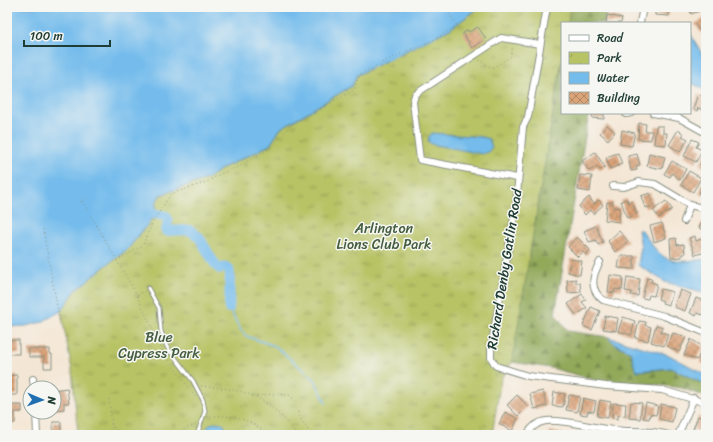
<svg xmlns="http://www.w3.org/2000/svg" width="713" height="442" font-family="Sriracha,sans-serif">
	<defs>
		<pattern id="forest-firs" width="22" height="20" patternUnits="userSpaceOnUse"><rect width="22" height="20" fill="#92a95a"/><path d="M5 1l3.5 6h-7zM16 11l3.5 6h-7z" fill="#778b4b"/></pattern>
		<pattern id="park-tufts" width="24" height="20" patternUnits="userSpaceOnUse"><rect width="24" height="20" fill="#b8c365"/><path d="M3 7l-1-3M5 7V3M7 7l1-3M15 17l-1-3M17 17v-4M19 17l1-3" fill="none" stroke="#95a054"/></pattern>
		<pattern id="building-cross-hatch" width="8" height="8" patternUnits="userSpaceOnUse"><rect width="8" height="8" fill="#dba378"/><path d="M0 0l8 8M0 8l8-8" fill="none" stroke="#b18663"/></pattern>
	</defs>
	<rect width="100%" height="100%" fill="#f6f6f2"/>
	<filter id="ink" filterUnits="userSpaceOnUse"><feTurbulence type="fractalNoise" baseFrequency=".025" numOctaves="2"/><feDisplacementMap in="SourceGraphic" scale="8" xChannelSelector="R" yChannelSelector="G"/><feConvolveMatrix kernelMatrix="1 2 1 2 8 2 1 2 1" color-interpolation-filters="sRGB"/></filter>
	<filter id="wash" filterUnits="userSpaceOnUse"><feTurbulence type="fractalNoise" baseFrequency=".012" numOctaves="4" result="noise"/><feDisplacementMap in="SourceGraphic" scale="16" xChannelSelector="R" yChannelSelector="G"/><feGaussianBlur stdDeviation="0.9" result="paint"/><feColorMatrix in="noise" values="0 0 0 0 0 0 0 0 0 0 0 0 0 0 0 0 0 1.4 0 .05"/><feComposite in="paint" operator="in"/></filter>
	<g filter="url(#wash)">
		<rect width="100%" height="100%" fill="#f4e6d4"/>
		<g fill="url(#forest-firs)" stroke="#587347">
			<polygon points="570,7 607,7 604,23 568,23"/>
			<polygon points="562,58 562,113 589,113 555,314 568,331 608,337 615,344 631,352 634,365 646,371 671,368 706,385 706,397 682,388 652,384 603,382 551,368 512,362"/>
		</g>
		<polygon fill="url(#park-tufts)" stroke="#6c804c" points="480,7 570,7 568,23 562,23 562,58 512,362 501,379 492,435 78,435 72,370 61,311 76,290 104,267 128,249 155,215 156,203 160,195 206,179 225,167 270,145 281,128 352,86 357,75 450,29"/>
		<g fill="#74bcec" stroke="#4a7c90">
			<polygon points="7,7 480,7 450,29 357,75 352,86 281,128 270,145 225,167 206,179 160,195 156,203 155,215 128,249 104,267 76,290 61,311 42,322 26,326 7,327"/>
			<polygon points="690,33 706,61 706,91 690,82"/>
			<polygon points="432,133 482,137 489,139 492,147 488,152 482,154 431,144 428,141 429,137"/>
			<path d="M 638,230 L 642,230 C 663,263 668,264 706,259 L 706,293 L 665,282 L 638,265 L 641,247 Z"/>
			<polygon points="608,337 669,355 706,375 706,385 671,368 637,371 634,365 631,352 615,344"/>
			<polygon points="218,422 223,424 230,435 207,435 207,428 210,424"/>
		</g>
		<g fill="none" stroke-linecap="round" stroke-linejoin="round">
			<polyline stroke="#74bcec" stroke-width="1.5" points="229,308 240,329 246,336 275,346 315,380 326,403"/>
			<polyline stroke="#74bcec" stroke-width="10" points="148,207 150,213 166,216 168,220 166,231 190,230 199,237 216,266 220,269 226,267 229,269 230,276 229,308"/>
		</g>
		<g id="blocks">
			<g fill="url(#building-cross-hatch)">
				<polygon points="655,7 669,7 669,16 655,15"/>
				<polygon points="689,7 702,7 703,10 691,14"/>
				<polygon points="607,15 622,18 621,23 606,23"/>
				<polygon points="706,17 706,31 701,33 695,24"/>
				<polygon points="478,27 486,39 472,48 463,33 468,30 469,32"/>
				<polygon points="698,94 706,97 706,111 698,108 697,111 693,109"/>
				<polygon points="593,113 604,113 604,119 592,118"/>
				<polygon points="639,123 646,124 645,131 652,131 651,140 638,139"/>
				<polygon points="607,125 615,132 608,140 600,133"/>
				<polygon points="656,126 663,126 663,133 667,133 666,145 654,144"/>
				<polygon points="622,130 635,133 632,146 620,144"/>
				<polygon points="678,130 684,134 682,136 688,139 680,152 669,145"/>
				<polygon points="692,139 699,142 696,147 702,150 696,162 684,156"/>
				<polygon points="706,150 706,168 700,165"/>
				<polygon points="595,152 605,167 600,170 597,166 589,171 582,161"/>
				<polygon points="618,153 622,164 610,169 606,157"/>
				<polygon points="649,153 665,157 662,169 647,166"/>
				<polygon points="637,154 640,165 636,166 637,170 631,171 628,156"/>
				<polygon points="672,161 686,169 680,180 672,173 670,177 664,174"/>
				<polygon points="689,171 701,178 693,192 681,185"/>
				<polygon points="580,175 592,176 590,192 578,190"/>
				<polygon points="703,182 706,183 704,196 699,194"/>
				<polygon points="650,193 654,206 645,208 641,196"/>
				<polygon points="589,197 594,204 599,200 603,205 593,214 590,210 585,215 579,206"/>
				<polygon points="627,199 628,203 632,201 637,214 627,218 621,201"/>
				<polygon points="666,201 672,209 659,218 653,210"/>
				<polygon points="607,202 613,203 613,207 620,208 619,222 605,220"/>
				<polygon points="702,222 706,224 706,231 699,228"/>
				<polygon points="662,223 666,238 654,242 650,226"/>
				<polygon points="596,226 603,242 598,245 596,240 589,242 584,231"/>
				<polygon points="619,231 628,241 615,252 608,241"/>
				<polygon points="695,236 696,241 704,238 706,244 706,252 695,255 689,238"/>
				<polygon points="577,237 590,250 586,255 583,252 578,257 568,247"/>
				<polygon points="676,238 677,245 684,244 685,254 682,254 682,257 671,258 670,239"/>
				<polygon points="620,256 634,256 634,269 618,268"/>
				<polygon points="571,259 582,261 580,275 568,272"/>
				<polygon points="610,275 623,277 622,290 615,289 614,293 608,292"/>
				<polygon points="627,277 640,279 638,296 631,295 632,292 625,291"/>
				<polygon points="647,278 652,279 651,282 657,284 654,296 649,295 648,299 642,298"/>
				<polygon points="576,279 576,283 580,283 581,292 568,293 567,280"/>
				<polygon points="661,289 673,292 669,305 662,303 663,301 658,299"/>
				<polygon points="680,290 691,294 685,311 674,307"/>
				<polygon points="582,294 586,300 582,302 587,308 576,315 568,304"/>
				<polygon points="696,298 706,302 703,315 697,313 696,316 690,313"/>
				<polygon points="591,307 600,311 592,330 583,326"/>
				<polygon points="605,316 618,318 616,331 603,329"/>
				<polygon points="623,317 635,321 631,335 618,331"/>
				<polygon points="639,321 646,322 645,325 651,327 648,341 635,338"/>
				<polygon points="656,325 663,327 661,332 668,334 664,346 651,342"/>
				<polygon points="673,333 686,337 679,352 667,346"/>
				<polygon points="691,339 703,347 697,360 684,355"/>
				<rect x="7" y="340" width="12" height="14"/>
				<polygon points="706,346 706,364 700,363"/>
				<polygon points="29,349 50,349 50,354 52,354 52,368 44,368 44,357 29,357"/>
				<polygon points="17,375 17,395 7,395 7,376"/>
				<polygon points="67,388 69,403 64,403 64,409 55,410 54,390"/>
				<polygon points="543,391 547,406 534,409 530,394"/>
				<polygon points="554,392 565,394 563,407 552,406"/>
				<polygon points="517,395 528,406 518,416 507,405"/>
				<polygon points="569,395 580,397 577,412 566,410"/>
				<polygon points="583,398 596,401 594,412 588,411 587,415 580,414"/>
				<polygon points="600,400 611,402 608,418 597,416"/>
				<polygon points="631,402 642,403 640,419 629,418"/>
				<polygon points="613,403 626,404 625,416 618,415 618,419 612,418"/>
				<polygon points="646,403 658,406 656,415 650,414 649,419 643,418"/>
				<polygon points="661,404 675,407 672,422 659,419"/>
				<polygon points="7,405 22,405 22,412 15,412 15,423 7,424"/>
				<polygon points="505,412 518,419 512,431 499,424"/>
				<polygon points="698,416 706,420 706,435 693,429"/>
				<rect x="53" y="422" width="8" height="13"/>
				<polygon points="549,431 564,434 564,435 548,435"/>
				<polygon points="498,433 515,434 515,435 498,435"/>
			</g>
		</g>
	</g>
	<g filter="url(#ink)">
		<use href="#blocks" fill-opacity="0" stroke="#8a9284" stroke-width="1"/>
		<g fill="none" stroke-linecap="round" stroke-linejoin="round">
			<g stroke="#8a9284" stroke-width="5">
				<polyline id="lane" points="148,288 159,308 161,331 167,347 193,381 203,400 205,411 197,435"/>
			</g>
			<g stroke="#8a9284" stroke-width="8">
				<g id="street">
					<polyline points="547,7 528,117 523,127 516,206 491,348 491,358 496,366 528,376 606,386 662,390 706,403"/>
					<polyline points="640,23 643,7"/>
					<polyline points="653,113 679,118 706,133"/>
					<polyline points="626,114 631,113"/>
					<polyline points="517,178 420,160 413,102 415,95 420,91 501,38 540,44"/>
					<polyline points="613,186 624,187 639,182 655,184 690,205 706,209"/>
					<polyline points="684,221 690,205"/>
					<path d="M 600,262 C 592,276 589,289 603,300 L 664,316 L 706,333"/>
					<polyline points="33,379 34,388"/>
					<polyline points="36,412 37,435"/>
					<path d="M 527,435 C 531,428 538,422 546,421 C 564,419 594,428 614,430 C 633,432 650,430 669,435"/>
					<polyline points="678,435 694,398"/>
				</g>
			</g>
			<g stroke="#8a9284" stroke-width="1" stroke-dasharray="1 3" stroke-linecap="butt">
				<polyline points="445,7 472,49"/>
				<polyline points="479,60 492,68 510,57 513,46"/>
				<polyline points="82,201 117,260"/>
				<polyline points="77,204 88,198"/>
				<polyline points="43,229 60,322"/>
				<polyline points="145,291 137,295 117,261 143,245 152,223 171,194 207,182 220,174 240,166 270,148 293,123 354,90 359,76 365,71 415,47 435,39 457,25"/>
				<polyline points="137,296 164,353 196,398"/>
				<path d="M 201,386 C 238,389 260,392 286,421 C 290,426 293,431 298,435"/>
				<polyline points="257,396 273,394 289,395 294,399 299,416 311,435"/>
				<polyline points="109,399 113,435"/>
				<path d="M 207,417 C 231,413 250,419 268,435"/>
				<polyline points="111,424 120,435"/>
				<polyline points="173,435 196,424"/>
			</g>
			<use href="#lane" stroke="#fff" stroke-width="3"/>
			<use href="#street" stroke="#fff" stroke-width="6"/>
		</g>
	</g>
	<g text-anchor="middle" stroke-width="3" stroke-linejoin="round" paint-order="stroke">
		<g font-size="14" fill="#455e40" stroke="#f6f6f2">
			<text x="384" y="233">Arlington<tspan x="384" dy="16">Lions Club Park</tspan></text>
			<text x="159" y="342">Blue<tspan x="159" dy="16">Cypress Park</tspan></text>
		</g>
		<g font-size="14" fill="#1f3d34" stroke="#f6f6f2">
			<text transform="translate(504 269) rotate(-81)" y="5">Richard Denby Gatlin Road</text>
		</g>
	</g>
	<rect width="713" height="442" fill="none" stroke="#f6f6f2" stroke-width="24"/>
	<rect x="561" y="22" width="130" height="92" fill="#f6f6f2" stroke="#a0aca6"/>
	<rect x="569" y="35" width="20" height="6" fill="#ffffff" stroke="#a0aca6"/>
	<text x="597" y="42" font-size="12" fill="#1f3d34">Road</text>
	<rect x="569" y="52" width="20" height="12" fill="url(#park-tufts)" stroke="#a0aca6"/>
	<text x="597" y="62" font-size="12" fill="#1f3d34">Park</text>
	<rect x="569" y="72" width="20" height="12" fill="#74bcec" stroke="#a0aca6"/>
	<text x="597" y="82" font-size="12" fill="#1f3d34">Water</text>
	<rect x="569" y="92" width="20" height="12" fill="url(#building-cross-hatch)" stroke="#a0aca6"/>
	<text x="597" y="102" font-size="12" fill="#1f3d34">Building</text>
	<g transform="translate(42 400) rotate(92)"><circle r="19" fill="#f6f6f2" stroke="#a0aca6"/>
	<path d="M0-3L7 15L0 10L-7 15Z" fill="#1f6fb2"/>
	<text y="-6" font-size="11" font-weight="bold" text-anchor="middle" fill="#1f3d34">N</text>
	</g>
	<path d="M24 40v6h86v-6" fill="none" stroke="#1f3d34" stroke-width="2"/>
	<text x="30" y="40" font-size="12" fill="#1f3d34" stroke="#f6f6f2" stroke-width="3" paint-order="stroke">100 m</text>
</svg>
